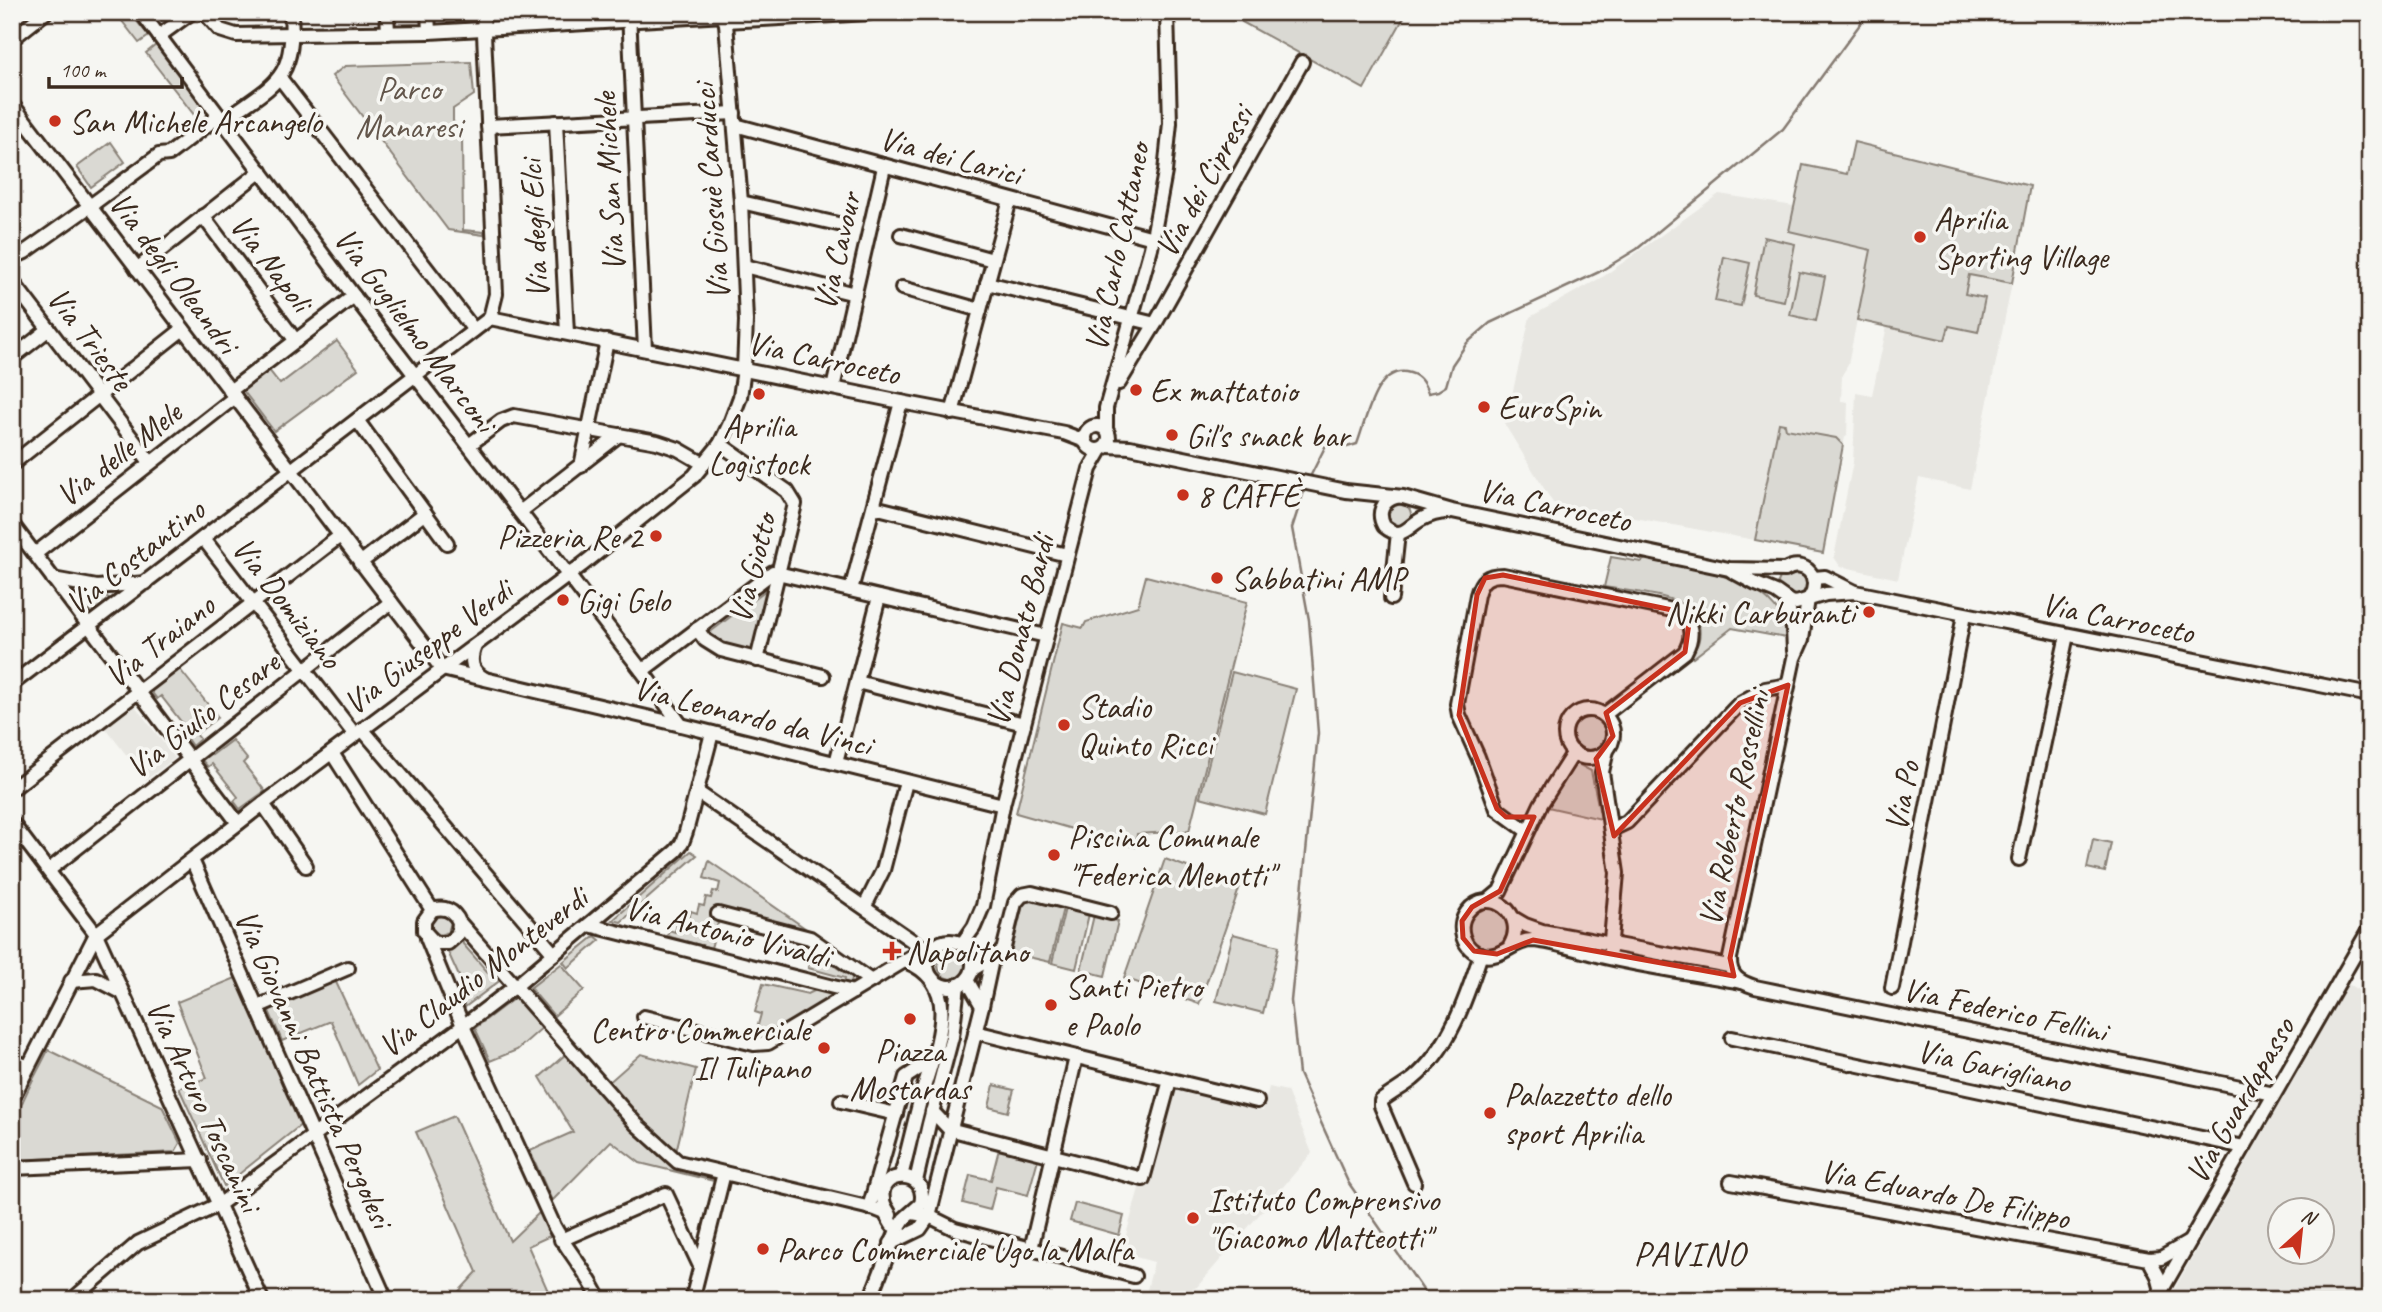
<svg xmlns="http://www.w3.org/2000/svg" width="2382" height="1312" font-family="Caveat,sans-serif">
	<rect width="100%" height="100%" fill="#f6f6f2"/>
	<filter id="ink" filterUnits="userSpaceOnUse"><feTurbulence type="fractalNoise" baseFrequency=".0143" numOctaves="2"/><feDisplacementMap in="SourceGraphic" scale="14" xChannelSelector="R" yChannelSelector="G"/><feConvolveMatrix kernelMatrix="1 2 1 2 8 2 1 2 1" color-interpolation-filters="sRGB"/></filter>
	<g filter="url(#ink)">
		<g fill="#e8e7e2" fill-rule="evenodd">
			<polygon points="1719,194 1794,206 1790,231 1871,249 1848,365 1842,375 1841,401 1848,402 1847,436 1845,437 1843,445 1836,438 1786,429 1779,423 1755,540 1553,503 1505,425 1530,317 1604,276"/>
			<polygon points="1969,275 2012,283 1970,489 1919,478 1898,579 1840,566 1834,557 1853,462 1856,392 1872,395 1887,326 1946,339 1948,326 1965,294"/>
			<polygon points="132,702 175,758 146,780 103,725"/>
			<path d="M 2348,984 L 2370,997 L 2370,1300 L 2168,1300 ZM 2322,1210 L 2322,1252 L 2280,1252 L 2280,1210 Z"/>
			<polygon points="1269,1087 1287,1091 1312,1153 1197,1287 1178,1295 1147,1290 1154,1262 1121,1253 1141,1181 1150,1183 1175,1089 1263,1111"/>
		</g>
		<g fill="#dad9d3" stroke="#8a8278" stroke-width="2">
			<polygon points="1247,12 1407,12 1364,89 1242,22"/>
			<polygon points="131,14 149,36 139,43 122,21"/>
			<polygon points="156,45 205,108 195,116 146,53"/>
			<polygon points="471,62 474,95 453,109 453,121 462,133 463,230 484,232 484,235 448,230 332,76 345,66"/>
			<polygon points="111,142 125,162 91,187 77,167"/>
			<polygon points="1854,142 2030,186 2012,283 1969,275 1965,294 1985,298 1978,332 1949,326 1945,340 1857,320 1871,250 1789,231 1803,165 1847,174"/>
			<polygon points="1764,237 1795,244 1784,301 1753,295"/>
			<polygon points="1724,257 1750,263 1741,306 1715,301"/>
			<polygon points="1799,272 1825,277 1816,321 1790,315"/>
			<polygon points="337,341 358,369 274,431 242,389 268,369 280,384"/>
			<polygon points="1779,423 1785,424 1786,429 1836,438 1843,445 1823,553 1755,540"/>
			<circle cx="1399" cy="515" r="12"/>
			<path d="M 1611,557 L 1641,562 L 1647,558 C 1692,568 1785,579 1786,638 L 1732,628 L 1693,658 L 1691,655 C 1699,644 1701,638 1699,624 C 1694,594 1630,592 1604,587 Z"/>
			<polygon points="1782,573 1811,573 1805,601 1781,594 1778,582"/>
			<polygon points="1146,576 1247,602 1189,831 1137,834 1135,847 1016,813 1063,623 1083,628 1086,622 1138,606"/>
			<polygon points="766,590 768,591 752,651 719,643 709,633"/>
			<polygon points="78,593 110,598 111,599 92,614 76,596"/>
			<polygon points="178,667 218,717 196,734 200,739 192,746 185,736 189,732 161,696 157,699 150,690"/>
			<polygon points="1232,672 1296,689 1265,814 1200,797"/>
			<circle cx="1590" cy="733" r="17"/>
			<polygon points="232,740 247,759 243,763 265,791 240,809 234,801 238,797 212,764 208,767 199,757 208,750 212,755"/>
			<polygon points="1576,763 1591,771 1601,819 1548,807"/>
			<polygon points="2093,839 2111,843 2105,872 2087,868"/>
			<polygon points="691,851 697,855 621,922 613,920"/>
			<polygon points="1165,859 1240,886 1199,1004 1124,978"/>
			<polygon points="709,861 815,935 721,912 711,948 667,936 669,930 675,932 677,924 682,925 684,918 689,919 691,911 697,913 699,905 704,906 706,897 711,898 713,891 718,892 720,883 704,878"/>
			<polygon points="1039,898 1039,902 1063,908 1050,962 1011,953 1024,901"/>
			<circle cx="1488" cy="928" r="20"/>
			<polygon points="1065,908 1089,914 1076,969 1052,963"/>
			<polygon points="442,910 452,920 448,932 440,935 429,929 428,920"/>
			<polygon points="1094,915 1118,921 1105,976 1081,970"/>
			<polygon points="1233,934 1279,946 1263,1013 1216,1001"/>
			<polygon points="595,936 600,940 568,968 563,962"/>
			<polygon points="462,938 463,944 492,977 500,976 502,979 465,1007 463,1001 467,994 448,952 443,949 452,947"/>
			<polygon points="812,950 846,974 850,969 853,975 851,982 844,985 845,978 808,968"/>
			<circle cx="952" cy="965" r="14"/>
			<polygon points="561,964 584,990 554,1016 530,988"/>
			<polygon points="238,977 302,1124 224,1186 179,1088 207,1078 177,1002"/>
			<polygon points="335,980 377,1070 358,1085 331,1021 282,1041 269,1011 270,1007"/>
			<polygon points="763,984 808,994 816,990 834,995 766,1036 755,1036 761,1014 755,1012"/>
			<polygon points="517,996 543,1027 517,1050 490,1061 475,1028"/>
			<path d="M 48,1050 L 162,1106 L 180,1143 L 175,1152 L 17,1160 C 0,1130 35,1079 48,1050 Z"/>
			<polygon points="567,1053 674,1164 716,1174 714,1181 640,1163 611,1141 552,1201 530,1151 573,1132 540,1077"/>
			<polygon points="641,1054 696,1069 676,1152 638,1118 607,1084"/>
			<polygon points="994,1085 1014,1090 1008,1112 989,1107"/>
			<polygon points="454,1116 510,1241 540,1212 550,1236 528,1246 552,1300 451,1300 477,1272 416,1132"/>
			<polygon points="999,1149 1038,1159 1028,1195 996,1187 990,1210 963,1203 970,1175 991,1180"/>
			<polygon points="1075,1203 1124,1216 1119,1235 1070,1221"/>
		</g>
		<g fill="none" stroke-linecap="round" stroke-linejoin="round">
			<g stroke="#857a71" stroke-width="2.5">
				<path d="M 1309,479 L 1327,443 L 1347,447 L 1357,444 C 1366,421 1375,368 1406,372 C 1419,374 1424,382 1428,393 L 1438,391 L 1446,386 L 1452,365 L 1467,343 L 1490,323 L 1599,272 L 1637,249 L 1783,129 L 1869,12"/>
				<polyline points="1305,488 1292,528 1309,620 1318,733 1291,1001 1299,1074 1348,1182 1430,1300"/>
			</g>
			<g stroke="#3b2a1e" stroke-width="18">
				<g id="minor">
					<polyline points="141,12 354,296 642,671 681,725"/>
					<polyline points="204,12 220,30 236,35 429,32 725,15"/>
					<polyline points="387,12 388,33"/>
					<polyline points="428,12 429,32"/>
					<polyline points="629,13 645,349"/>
					<polyline points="725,21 869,13"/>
					<polyline points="159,36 192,12"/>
					<polyline points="12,39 46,12"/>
					<polyline points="280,78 474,330"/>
					<polyline points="12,104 442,669 681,725 1003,805"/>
					<path d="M 223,121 C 273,84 296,82 291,12"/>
					<polyline points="556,122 567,333"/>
					<polyline points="735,125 1153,238"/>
					<polyline points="488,126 734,113"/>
					<polyline points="741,202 838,224"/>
					<polyline points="203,216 296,341"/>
					<polyline points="901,235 993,260"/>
					<polyline points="12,258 25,252 90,206 159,155 169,154 219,116"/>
					<polyline points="744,266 855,294"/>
					<polyline points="137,269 261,171"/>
					<polyline points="12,281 150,462"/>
					<polyline points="987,283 1155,324"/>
					<polyline points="902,288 980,310"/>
					<polyline points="490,318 901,402 1064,433 1085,441"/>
					<polyline points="12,358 49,329"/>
					<polyline points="1119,383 1155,324 1302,62"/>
					<polyline points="833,388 884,167"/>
					<polyline points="230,391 354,296"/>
					<polyline points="952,413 1010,200"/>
					<polyline points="357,420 447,543"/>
					<circle cx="1097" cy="438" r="12"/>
					<polyline points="1106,429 1106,408 1151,248 1165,172 1170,123 1167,12"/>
					<polyline points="720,444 787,491 795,504 757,660"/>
					<polyline points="469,445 501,421 514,416 657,442 678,449 704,464"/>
					<path d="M 1107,446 L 1130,447 L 1346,491 L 1403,497 L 1452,511 L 1729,569 L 1785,570 C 1805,558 1822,578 1810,597"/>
					<polyline points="12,464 183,329"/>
					<polyline points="581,466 607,341"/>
					<path d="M 1396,497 C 1382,501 1377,513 1384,526 C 1402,541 1406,528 1420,520 C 1429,515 1438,512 1448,512"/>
					<polyline points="874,507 1067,555"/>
					<polyline points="520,512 619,435"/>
					<polyline points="12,524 238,823"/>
					<polyline points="203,538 355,735"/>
					<polyline points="35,554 235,397"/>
					<polyline points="360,563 425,513"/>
					<polyline points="1732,571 1756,584 1776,592 1790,602 1796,603 1826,594 1855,592 2370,695"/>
					<polyline points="1814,578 1825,577 1853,591"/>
					<polyline points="53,579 97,587 146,583"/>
					<polyline points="851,590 901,402"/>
					<polyline points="1391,598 1398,533"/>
					<polyline points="1786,599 1793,628 1794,651"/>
					<path d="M 1808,599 L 1802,640 L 1794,658 L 1730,958 C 1729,976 1739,982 1755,987 L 2274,1094"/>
					<polyline points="697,629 705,640 721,650 823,676"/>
					<path d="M 475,646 C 469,661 471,671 485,679"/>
					<polyline points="642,671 773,572 1046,636"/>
					<polyline points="857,682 1024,724"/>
					<polyline points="12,684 490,318 496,294 483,12"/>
					<circle cx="1589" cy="734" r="24"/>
					<polyline points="362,729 554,954"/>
					<polyline points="1607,750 1602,772 1617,873 1610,951"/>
					<polyline points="332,753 432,910"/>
					<polyline points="836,763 879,597"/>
					<polyline points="12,789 340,536"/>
					<polyline points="697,792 924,949"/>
					<polyline points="263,804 306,866"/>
					<polyline points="12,823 96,934 262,1300"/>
					<polyline points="1612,829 1627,822 1740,703 1765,689 1788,685"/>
					<path d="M 1527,831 L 1497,809 L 1478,757 L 1459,715 L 1457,704 L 1477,595 C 1481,580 1487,575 1503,575 L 1677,611 C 1693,621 1694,636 1685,652 L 1604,715"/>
					<polyline points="2019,859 2067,635"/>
					<polyline points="192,860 386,1300"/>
					<polyline points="49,870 391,602"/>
					<polyline points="1488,901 1500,891 1541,804 1574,752"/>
					<polyline points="865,906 883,870 906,782"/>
					<polyline points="718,914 810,938 871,981"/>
					<polyline points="1513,918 1525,925 1542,931 1729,966"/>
					<path d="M 459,922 L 458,934 L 448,943 L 435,943 L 424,931 L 424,921 L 432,910 C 444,906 454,910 459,922 L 636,1124 L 678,1162 L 875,1209 L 885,1213 L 892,1225"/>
					<polyline points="589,925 853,992"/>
					<path d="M 427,938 L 463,1026 L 554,1226 C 568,1252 588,1273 600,1300"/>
					<circle cx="950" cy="964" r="23"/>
					<polyline points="962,944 974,927 983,906 1003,805 1090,469 1101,450"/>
					<path d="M 1510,946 C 1529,914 1488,884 1467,912 C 1456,927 1463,950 1482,955 C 1501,960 1513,940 1532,940 C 1554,941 1587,953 1609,958 C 1653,968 1697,974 1741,982"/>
					<polyline points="973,969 1003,951 1015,903 1022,895 1032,893 1111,913"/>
					<polyline points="71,981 96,979 123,993"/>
					<polyline points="1892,988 1964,615"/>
					<polyline points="982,1006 993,955"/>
					<polyline points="257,1007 348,968"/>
					<polyline points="644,1017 754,1044 768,1043 924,949 932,950"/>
					<polyline points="975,1032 1257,1101"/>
					<polyline points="1732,1038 2244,1147"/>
					<polyline points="12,1060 28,1067"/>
					<polyline points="12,1099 96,934 263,804 582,565 694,476 720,444 731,421 740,397 744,369 746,321 741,202 725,12"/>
					<polyline points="841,1101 896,1114"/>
					<polyline points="932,1111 949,1129 1143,1179 1170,1080"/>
					<polyline points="12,1168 200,1160"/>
					<path d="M 901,1176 C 908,1150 914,1123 921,1097 C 934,1051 967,985 905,961"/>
					<polyline points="916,1181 929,1124 952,1037 958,985"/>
					<polyline points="1731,1182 2149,1259 2161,1258 2189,1242"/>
					<path d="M 1414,1183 L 1381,1106 L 1381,1101 C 1391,1093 1403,1087 1413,1079 C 1450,1048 1466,999 1481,954"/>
					<polyline points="869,1208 906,1077 932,1060"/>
					<polyline points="913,1213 929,1216 982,1006 967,980"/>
					<polyline points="561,1240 666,1194 700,1266"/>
					<polyline points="891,1243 920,1229 929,1216 955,1229 1134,1276"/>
					<polyline points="1031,1249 1076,1057"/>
					<polyline points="2149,1259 2158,1276 2162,1291"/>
					<polyline points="72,1300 138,1243 220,1204 463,1026 517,985 676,851 682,843 686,832 712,733"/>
					<polyline points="692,1300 724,1173"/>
					<path d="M 870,1300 L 897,1230 L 904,1219 L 921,1204 C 930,1168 877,1169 883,1199 C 883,1205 887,1209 890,1215"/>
					<polyline points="2156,1300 2370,928"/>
				</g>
			</g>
			<use href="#minor" stroke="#f6f6f2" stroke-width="12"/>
		</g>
	</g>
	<path fill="#c8321e" fill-opacity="0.2" stroke="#c8321e" stroke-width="5" stroke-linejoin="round" d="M 1503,575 L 1677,611 L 1689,623 L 1685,652 L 1606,713 L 1613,736 L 1596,759 L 1614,836 L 1740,703 L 1788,685 L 1730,958 L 1734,976 L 1533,940 L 1497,954 L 1474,951 L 1463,938 L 1462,921 L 1472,907 L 1500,891 L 1534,817 L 1506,817 L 1497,809 L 1459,715 L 1477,595 L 1485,578 Z"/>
	<g fill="#c8321e" stroke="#f6f6f2" stroke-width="2.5">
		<circle cx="55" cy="121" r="7"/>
		<circle cx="1920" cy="237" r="7"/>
		<circle cx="1136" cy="390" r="7"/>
		<circle cx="759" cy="394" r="7"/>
		<circle cx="1484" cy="407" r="7"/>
		<circle cx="1172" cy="435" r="7"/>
		<circle cx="1183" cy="495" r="7"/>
		<circle cx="656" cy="536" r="7"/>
		<circle cx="1217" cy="578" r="7"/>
		<circle cx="563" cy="600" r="7"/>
		<circle cx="1869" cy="612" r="7"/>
		<circle cx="1064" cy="725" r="7"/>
		<circle cx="1054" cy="855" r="7"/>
		<path d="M888.5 940.5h7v7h7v7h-7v7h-7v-7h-7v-7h7z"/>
		<circle cx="1051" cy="1005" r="7"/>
		<circle cx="910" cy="1019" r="7"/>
		<circle cx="824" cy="1048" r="7"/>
		<circle cx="1490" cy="1113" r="7"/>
		<circle cx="1193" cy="1218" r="7"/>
		<circle cx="763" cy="1249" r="7"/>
	</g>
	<g text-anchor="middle" stroke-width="7" stroke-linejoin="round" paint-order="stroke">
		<g font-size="33" fill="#63564b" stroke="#f6f6f2">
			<text x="409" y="100">Parco<tspan x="409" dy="38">Manaresi</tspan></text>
		</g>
		<g font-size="33" fill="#3b2a1e" stroke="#f6f6f2" text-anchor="start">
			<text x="69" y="133">San Michele Arcangelo</text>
			<text x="1934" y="230">Aprilia<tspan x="1934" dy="38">Sporting Village</tspan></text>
			<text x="1150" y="402">Ex mattatoio</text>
			<text x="1498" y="419">EuroSpin</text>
			<text x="759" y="437" text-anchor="middle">Aprilia<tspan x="759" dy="38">Logistock</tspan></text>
			<text x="1186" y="447">Gil's snack bar</text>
			<text x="1197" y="507">8 CAFFÈ</text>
			<text x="642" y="548" text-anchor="end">Pizzeria Re 2</text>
			<text x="1231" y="590">Sabbatini AMP</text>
			<text x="577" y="612">Gigi Gelo</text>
			<text x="1855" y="624" text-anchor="end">Nikki Carburanti</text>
			<text x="1078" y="718">Stadio<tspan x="1078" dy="38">Quinto Ricci</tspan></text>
			<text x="1068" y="848">Piscina Comunale<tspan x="1068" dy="38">"Federica Menotti"</tspan></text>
			<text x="906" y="963">Napolitano</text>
			<text x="1065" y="998">Santi Pietro<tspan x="1065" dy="38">e Paolo</tspan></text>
			<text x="810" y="1041" text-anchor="end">Centro Commerciale<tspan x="810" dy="38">Il Tulipano</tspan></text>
			<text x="910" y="1062" text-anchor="middle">Piazza<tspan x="910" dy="38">Mostardas</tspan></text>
			<text x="1504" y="1106">Palazzetto dello<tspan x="1504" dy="38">sport Aprilia</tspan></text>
			<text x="1207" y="1211">Istituto Comprensivo<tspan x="1207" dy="38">"Giacomo Matteotti"</tspan></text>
			<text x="777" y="1261">Parco Commerciale Ugo la Malfa</text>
		</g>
		<g font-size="33" fill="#3b2a1e" stroke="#f6f6f2">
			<text transform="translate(951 155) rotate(15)" y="12">Via dei Larici</text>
			<text transform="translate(1203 181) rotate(-61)" y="12">Via dei Cipressi</text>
			<text transform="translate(608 182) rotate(-93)" y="12">Via San Michele</text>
			<text transform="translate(710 192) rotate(-94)" y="12">Via Giosuè Carducci</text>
			<text transform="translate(533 229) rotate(-93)" y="12">Via degli Elci</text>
			<text transform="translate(1116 247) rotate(-78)" y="12">Via Carlo Cattaneo</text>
			<text transform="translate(836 251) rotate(-77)" y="12">Via Cavour</text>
			<text transform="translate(272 262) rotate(53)" y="12">Via Napoli</text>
			<text transform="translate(175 272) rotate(53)" y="12">Via degli Oleandri</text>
			<text transform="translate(416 329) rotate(53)" y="12">Via Guglielmo Marconi</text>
			<text transform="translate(91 338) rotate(53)" y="12">Via Trieste</text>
			<text transform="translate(824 357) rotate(12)" y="12">Via Carroceto</text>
			<text transform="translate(118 453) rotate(-38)" y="12">Via delle Mele</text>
			<text transform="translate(1555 504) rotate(12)" y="12">Via Carroceto</text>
			<text transform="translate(134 556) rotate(-38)" y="12">Via Costantino</text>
			<text transform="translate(751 568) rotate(-76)" y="12">Via Giotto</text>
			<text transform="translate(288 602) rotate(52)" y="12">Via Domiziano</text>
			<text transform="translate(2118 617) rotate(11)" y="12">Via Carroceto</text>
			<text transform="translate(1019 630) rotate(-76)" y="12">Via Donato Bardi</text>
			<text transform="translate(159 640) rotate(-38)" y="12">Via Traiano</text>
			<text transform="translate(427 646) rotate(-37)" y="12">Via Giuseppe Verdi</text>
			<text transform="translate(202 714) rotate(-38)" y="12">Via Giulio Cesare</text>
			<text transform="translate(753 715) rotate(14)" y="12">Via Leonardo da Vinci</text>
			<text transform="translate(1901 796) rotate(-79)" y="12">Via Po</text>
			<text transform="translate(1733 808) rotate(-78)" y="12">Via Roberto Rossellini</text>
			<text transform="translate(728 931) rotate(14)" y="12">Via Antonio Vivaldi</text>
			<text transform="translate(482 971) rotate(-38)" y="12">Via Claudio Monteverdi</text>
			<text transform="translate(2005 1009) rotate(12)" y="12">Via Federico Fellini</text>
			<text transform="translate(1994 1065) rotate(12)" y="12">Via Garigliano</text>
			<text transform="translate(315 1068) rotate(66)" y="12">Via Giovanni Battista Pergolesi</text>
			<text transform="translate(2239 1100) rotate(-60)" y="12">Via Guardapasso</text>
			<text transform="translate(205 1105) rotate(65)" y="12">Via Arturo Toscanini</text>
			<text transform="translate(1945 1193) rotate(11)" y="12">Via Eduardo De Filippo</text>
		</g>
		<g font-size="35" letter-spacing="2" fill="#3b2a1e" stroke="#f6f6f2">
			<text x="1690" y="1265">PAVINO</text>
		</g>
	</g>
	<rect width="2382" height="1312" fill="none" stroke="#f6f6f2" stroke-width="42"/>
	<rect x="21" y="21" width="2340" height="1270" fill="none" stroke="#3b2a1e" stroke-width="2.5" filter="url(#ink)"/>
	<g transform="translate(2301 1231) rotate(27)"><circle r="33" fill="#f6f6f2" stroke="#aba49d" stroke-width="2"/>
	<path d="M0-5L12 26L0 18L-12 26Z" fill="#c8321e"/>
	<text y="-10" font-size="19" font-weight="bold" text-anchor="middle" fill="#3b2a1e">N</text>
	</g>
	<path d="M49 77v10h133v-10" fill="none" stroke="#3b2a1e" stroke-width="3.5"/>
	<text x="60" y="77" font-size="21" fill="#3b2a1e" stroke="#f6f6f2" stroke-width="5" paint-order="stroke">100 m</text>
</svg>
